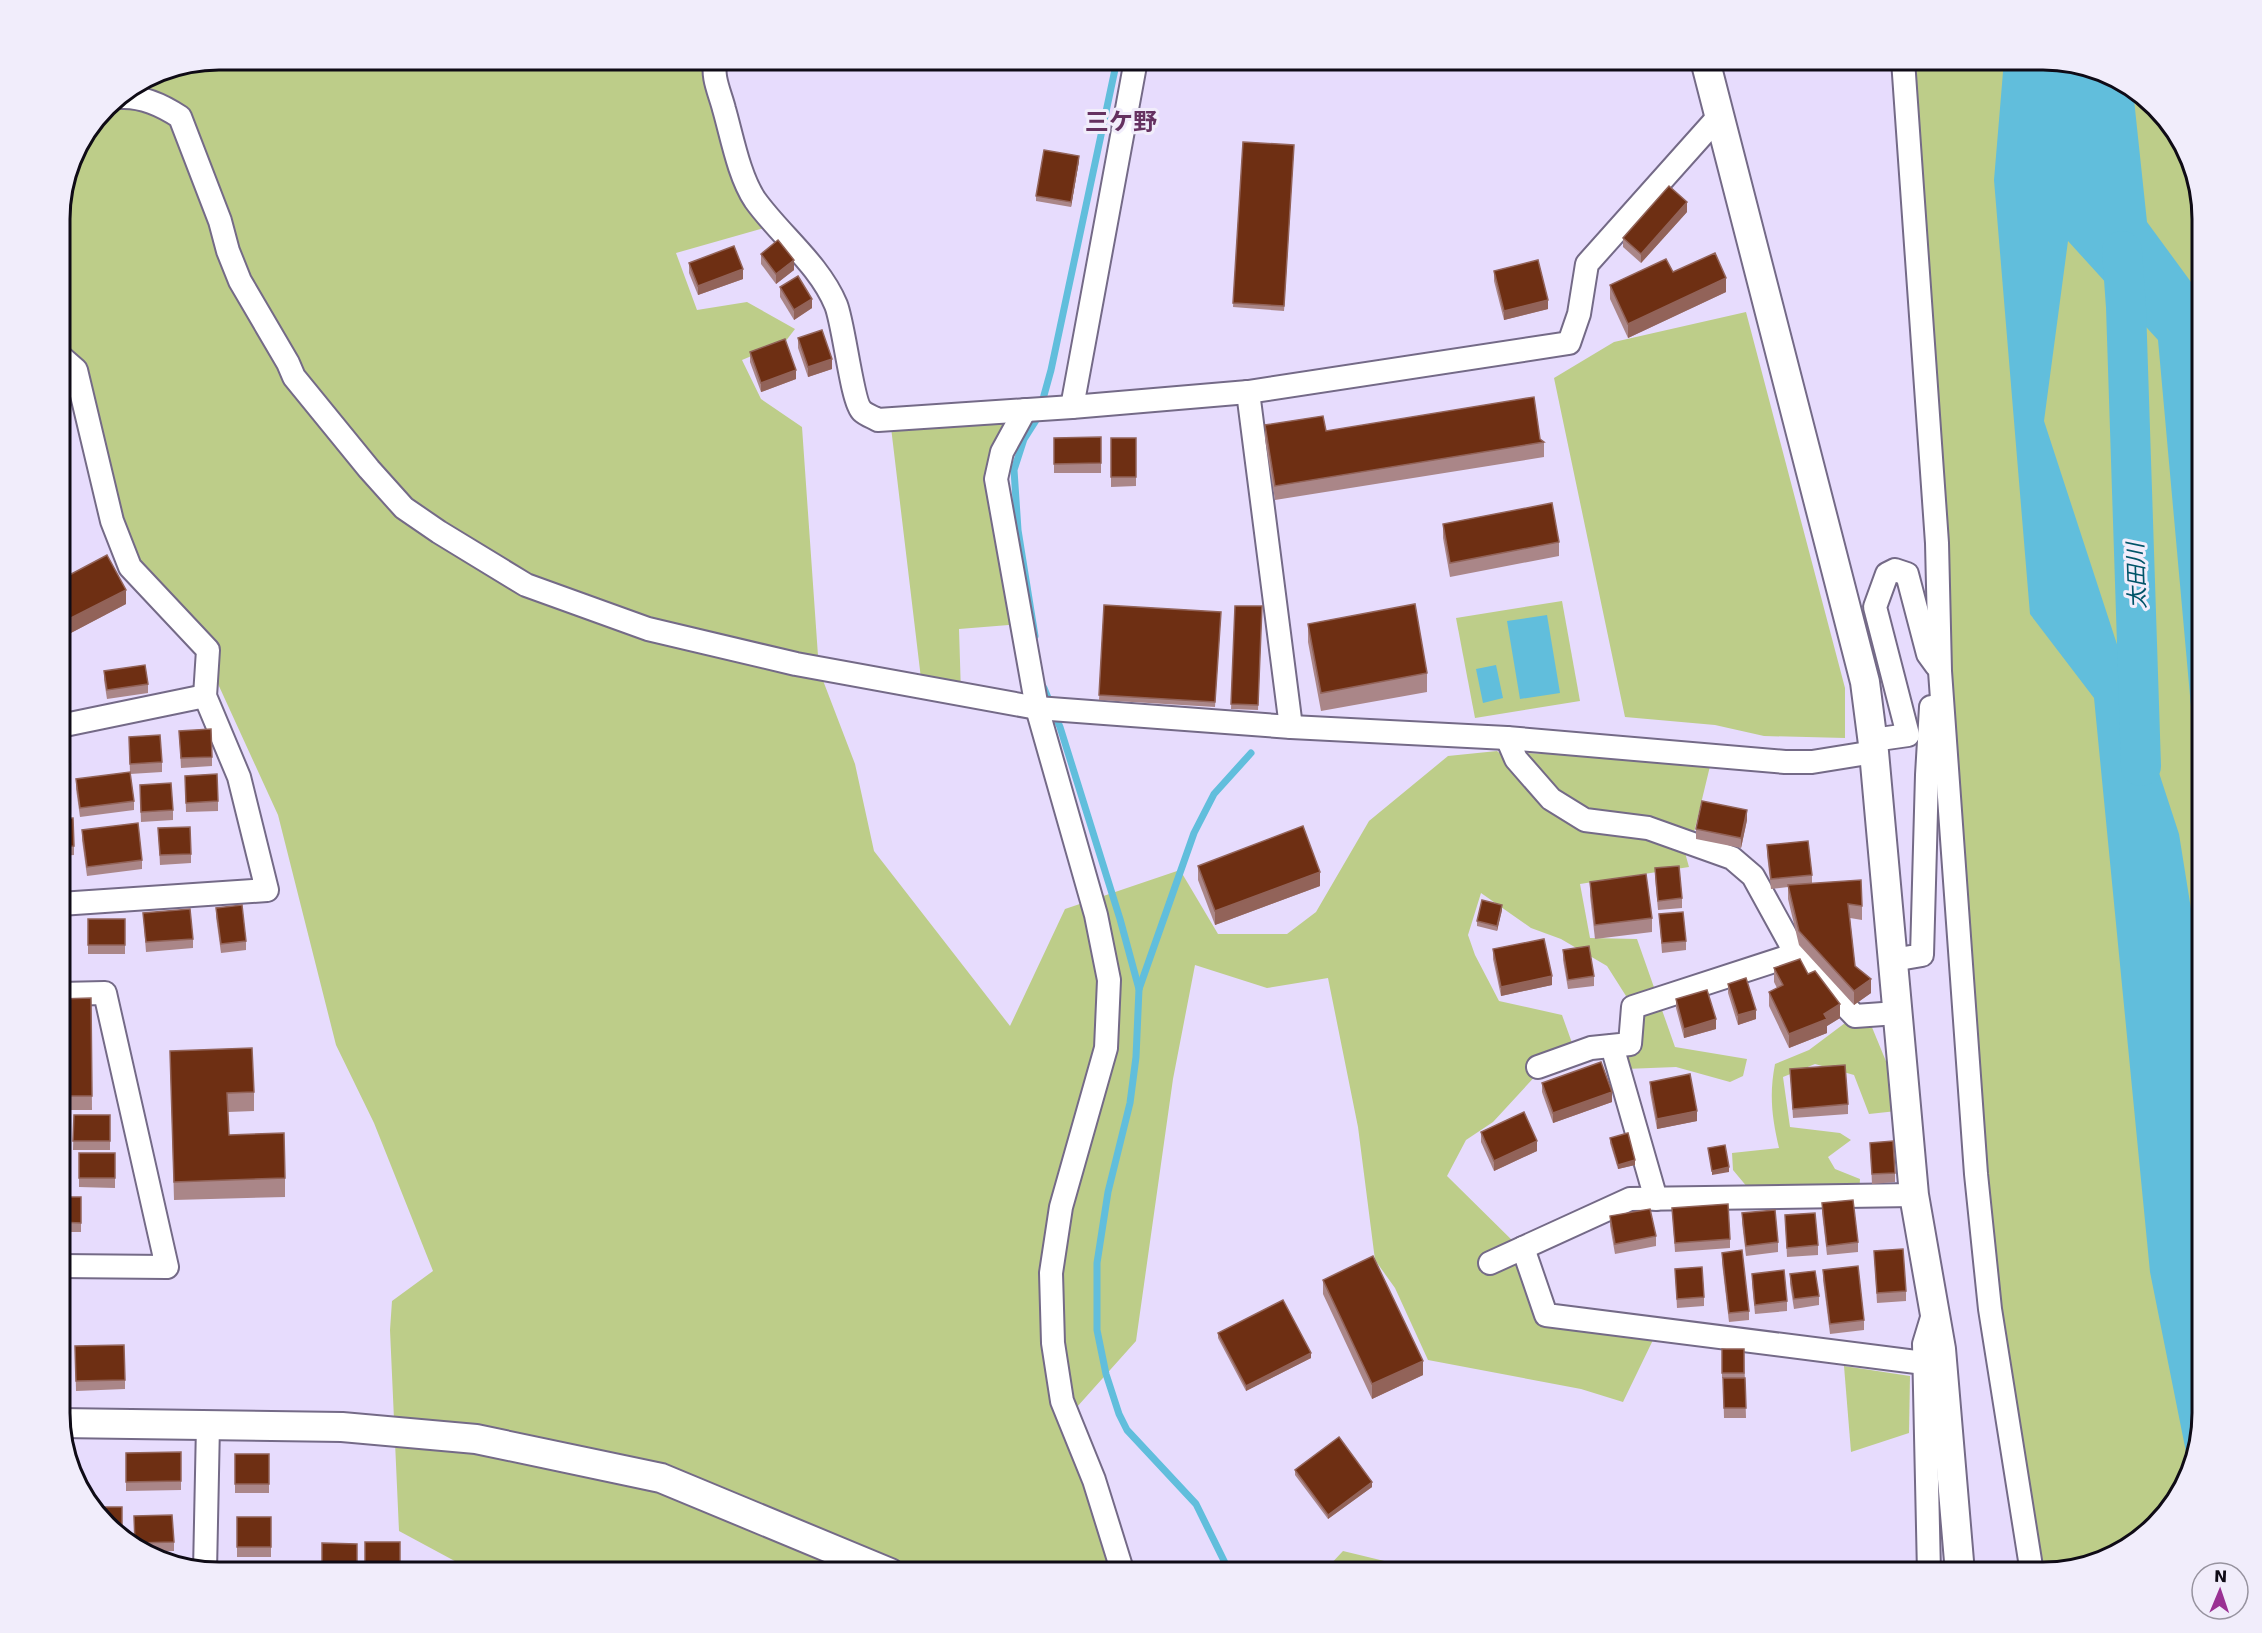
<svg xmlns="http://www.w3.org/2000/svg" width="2262" height="1633" font-family="'DejaVu Sans','Noto Sans JP',sans-serif">
	<rect width="100%" height="100%" fill="#e7dcfd"/>
	<g fill="#bdcd89">
		<polygon points="220,60 715,60 713,69 775,225 676,253 697,310 747,302 795,329 785,342 742,360 761,399 802,427 819,670 855,764 874,851 1010,1026 1065,909 1180,870 1218,934 1287,934 1316,912 1369,821 1448,756 1497,751 1558,800 1527,753 1711,762 1691,845 1682,842 1689,867 1580,884 1590,938 1637,939 1675,1047 1747,1059 1743,1076 1730,1082 1676,1067 1625,1069 1612,1046 1630,1043 1633,1007 1607,966 1561,939 1531,928 1481,893 1468,935 1475,955 1499,1001 1562,1015 1576,1054 1540,1071 1493,1122 1466,1140 1447,1176 1525,1253 1546,1315 1653,1340 1623,1402 1581,1389 1428,1360 1395,1288 1375,1260 1358,1127 1328,978 1267,988 1195,965 1173,1079 1136,1341 1068,1417 1120,1573 477,1573 399,1531 390,1330 392,1301 433,1271 374,1123 336,1045 278,815 197,638 120,542 83,371 60,335 60,210 76,149 107,107 159,72"/>
		<polygon points="1905,60 2043,60 2093,68 2139,93 2185,149 2202,219 2202,1414 2194,1464 2169,1510 2113,1556 2042,1573 1977,1186"/>
		<polygon points="1746,312 1845,688 1845,738 1764,736 1715,725 1625,717 1554,378 1614,342"/>
		<polygon points="890,419 1020,419 998,470 1021,624 959,629 961,694 922,687"/>
		<polygon points="1562,601 1580,701 1475,718 1456,618"/>
		<path d="M 1869,1020 L 1906,1110 L 1869,1114 L 1854,1075 L 1815,1064 L 1783,1077 L 1790,1127 L 1840,1133 L 1851,1140 L 1828,1157 L 1835,1169 L 1860,1179 L 1859,1195 L 1753,1194 L 1733,1170 L 1732,1153 L 1779,1148 C 1772,1118 1769,1095 1775,1064 L 1809,1050 L 1845,1023 Z"/>
		<polygon points="1844,1366 1910,1376 1909,1433 1851,1452"/>
		<polygon points="1343,1551 1434,1573 1333,1573 1328,1567"/>
	</g>
	<g fill="#61bedc">
		<polygon points="2004,60 2043,60 2093,68 2133,90 2147,222 2202,297 2202,829 2158,340 2068,241 2044,421 2179,834 2202,978 2202,1414 2194,1464 2190,1472 2150,1272 2094,698 2030,614 1994,180"/>
		<polygon points="1547,615 1560,693 1520,699 1507,621"/>
		<polygon points="1496,665 1503,698 1483,703 1476,669"/>
	</g>
	<g fill="none" stroke-linecap="round" stroke-linejoin="round">
		<g stroke="#61bedc" stroke-width="7">
			<polyline points="1035,636 1018,530 1014,470 1024,439 1038,417 1051,370 1117,60"/>
			<polyline points="1044,688 1060,727 1120,919 1139,989"/>
			<polyline points="1230,1573 1196,1504 1127,1430 1119,1414 1106,1374 1097,1330 1097,1263 1108,1192 1130,1103 1136,1057 1139,989 1194,833 1214,794 1251,753"/>
		</g>
		<polyline stroke="#61bedc" stroke-width="40" points="2122,251 2126,307 2141,766"/>
		<g stroke="#746a87" stroke-width="26">
			<g id="minor">
				<path d="M 716,60 C 711,76 720,93 724,109 C 732,137 739,176 755,200 C 780,235 819,264 836,305 C 844,325 852,402 862,411 C 866,415 873,417 878,420 L 1072,407 L 1248,392 L 1569,343 L 1579,314 L 1587,264 L 1720,115"/>
				<polyline points="1903,60 1937,543 1940,671 1976,1174 1990,1309 2032,1573"/>
				<path d="M 121,97 C 143,96 162,105 180,117 L 220,221 L 228,251 L 240,281 L 288,363 L 294,377 L 369,469 L 404,508 L 439,532 L 526,585 L 648,629 L 796,664 L 1037,708 L 1291,727 L 1507,738 L 1785,762 L 1812,762 L 1874,752"/>
				<polyline points="60,356 76,370 112,521 130,567 208,650 205,696 239,777 267,890 60,904"/>
				<polyline points="1248,392 1291,727"/>
				<polyline points="1072,407 1136,60"/>
				<polyline points="1025,410 1002,452 996,479 1037,708 1096,915 1109,980 1106,1048 1061,1207 1051,1273 1053,1343 1062,1401 1094,1480 1123,1573"/>
				<polyline points="60,726 205,696"/>
				<polyline points="1507,738 1516,759 1551,799 1585,820 1648,828 1732,858 1753,876 1796,954 1855,1016 1897,1013"/>
				<polyline points="1873,740 1908,735 1875,607 1887,574 1895,570 1907,574 1928,654 1936,665"/>
				<polyline points="1893,960 1922,955 1927,775 1931,707"/>
				<polyline points="60,994 105,993 167,1267 60,1266"/>
				<polyline points="1612,1046 1656,1199"/>
				<polyline points="1538,1067 1591,1048 1630,1044 1633,1007 1796,954"/>
				<polyline points="1523,1248 1546,1315 1924,1363"/>
				<polyline points="1490,1263 1630,1199 1914,1195"/>
				<polyline points="205,1571 208,1425"/>
				<polyline points="1929,1573 1924,1344 1934,1311"/>
			</g>
		</g>
		<g stroke="#746a87" stroke-width="32">
			<g id="tertiary">
				<polyline points="1705,60 1865,682 1874,752 1914,1195 1941,1349 1960,1573"/>
				<polyline points="60,1423 342,1427 476,1439 661,1478 890,1573"/>
			</g>
		</g>
		<use href="#minor" stroke="#fff" stroke-width="22"/>
		<use href="#tertiary" stroke="#fff" stroke-width="28"/>
	</g>
	<g fill="#aa8688">
		<polygon points="1243,142 1294,145 1284,311 1233,307"/>
		<polygon points="1079,161 1071,207 1036,201 1036,196"/>
		<polygon points="1687,212 1641,263 1623,247 1623,238"/>
		<polygon points="761,254 794,270 776,284 761,264"/>
		<polygon points="689,263 743,279 698,295 689,273"/>
		<polygon points="1494,271 1548,309 1504,320 1494,281"/>
		<polygon points="1673,272 1726,292 1628,338 1610,299 1610,285"/>
		<polygon points="780,287 812,308 794,320 780,297"/>
		<polygon points="798,338 832,369 808,377 798,348"/>
		<polygon points="750,352 796,379 761,392 750,362"/>
		<polygon points="1265,425 1326,431 1540,439 1544,442 1544,457 1275,500 1265,439"/>
		<polygon points="1101,437 1101,473 1054,473 1054,438"/>
		<polygon points="1111,438 1136,438 1136,486 1111,487"/>
		<polygon points="1443,524 1559,542 1559,556 1450,577 1443,538"/>
		<polygon points="60,580 126,604 67,635 60,622"/>
		<polygon points="1104,605 1221,612 1215,707 1099,700"/>
		<polygon points="1235,606 1262,606 1258,710 1231,709"/>
		<polygon points="1308,624 1427,673 1427,692 1321,711 1308,642"/>
		<polygon points="104,671 148,684 148,693 107,699 104,680"/>
		<polygon points="179,731 212,757 212,766 181,768"/>
		<polygon points="129,737 162,762 162,772 130,774"/>
		<polygon points="185,776 218,801 218,811 186,812"/>
		<polygon points="76,779 134,801 134,810 80,817 76,789"/>
		<polygon points="60,780 65,808 65,818 60,818"/>
		<polygon points="140,794 173,810 173,820 141,822"/>
		<polygon points="60,819 74,846 74,855 60,856"/>
		<polygon points="1747,820 1741,848 1696,839 1696,829"/>
		<polygon points="158,828 191,854 191,863 160,865"/>
		<polygon points="82,830 142,860 142,869 87,876 82,840"/>
		<polygon points="1767,845 1812,875 1812,883 1862,906 1862,920 1850,918 1855,966 1871,993 1854,1005 1799,945 1788,899 1788,887 1771,889 1767,855"/>
		<polygon points="1198,866 1320,886 1215,925 1198,880"/>
		<polygon points="1655,868 1682,898 1682,908 1658,910 1655,878"/>
		<polygon points="1590,882 1652,918 1652,932 1595,939 1590,896"/>
		<polygon points="216,908 246,941 246,950 221,953 216,917"/>
		<polygon points="1502,910 1497,931 1477,926 1477,921"/>
		<polygon points="143,913 193,939 193,948 146,952"/>
		<polygon points="1659,914 1686,941 1686,950 1662,953"/>
		<rect x="88" y="919" width="37" height="35"/>
		<polygon points="1493,949 1552,985 1501,996 1493,959"/>
		<polygon points="1563,950 1594,976 1594,986 1568,989 1563,960"/>
		<polygon points="1774,968 1808,974 1840,1018 1827,1026 1827,1033 1789,1048 1769,1006 1769,992 1777,988 1774,982"/>
		<polygon points="1728,984 1756,1019 1738,1025 1728,993"/>
		<polygon points="91,998 92,1110 60,1110 60,999"/>
		<polygon points="1676,999 1716,1029 1684,1038 1676,1008"/>
		<polygon points="170,1051 254,1092 254,1111 228,1112 229,1135 285,1178 285,1197 174,1200"/>
		<polygon points="1790,1069 1848,1104 1848,1114 1793,1118"/>
		<polygon points="1650,1082 1697,1121 1657,1129 1650,1092"/>
		<polygon points="1542,1083 1612,1102 1553,1123 1542,1092"/>
		<polygon points="74,1115 110,1115 110,1150 73,1150"/>
		<polygon points="1481,1132 1537,1151 1494,1171 1481,1142"/>
		<polygon points="1610,1138 1635,1165 1618,1169 1610,1143"/>
		<polygon points="1870,1143 1895,1173 1895,1182 1872,1184"/>
		<polygon points="79,1153 115,1153 115,1188 79,1187"/>
		<rect x="60" y="1197" width="21" height="35"/>
		<polygon points="1822,1203 1858,1242 1858,1252 1827,1255 1822,1213"/>
		<polygon points="1672,1208 1730,1239 1730,1248 1675,1252"/>
		<polygon points="1742,1213 1778,1242 1778,1252 1746,1256 1742,1223"/>
		<polygon points="1785,1215 1818,1245 1818,1255 1787,1257"/>
		<polygon points="1610,1216 1656,1236 1656,1246 1615,1254 1610,1226"/>
		<polygon points="1874,1251 1906,1291 1906,1301 1877,1303"/>
		<polygon points="1722,1253 1749,1311 1749,1320 1729,1322 1722,1263"/>
		<polygon points="1675,1269 1704,1297 1704,1306 1677,1308"/>
		<polygon points="1823,1270 1864,1320 1864,1330 1830,1334 1823,1280"/>
		<polygon points="1752,1274 1787,1301 1787,1311 1755,1314 1752,1284"/>
		<polygon points="1790,1274 1819,1296 1819,1305 1794,1309 1790,1284"/>
		<polygon points="1323,1280 1423,1375 1372,1399 1323,1294"/>
		<polygon points="63,1282 64,1327 60,1327 60,1283"/>
		<polygon points="1218,1333 1311,1358 1246,1391 1218,1338"/>
		<polygon points="75,1346 125,1380 125,1389 76,1391"/>
		<polygon points="1722,1349 1744,1349 1746,1418 1724,1418 1723,1378 1736,1378 1722,1378"/>
		<polygon points="181,1452 181,1490 126,1491 126,1453"/>
		<rect x="235" y="1454" width="34" height="39"/>
		<polygon points="1295,1470 1372,1487 1328,1519 1295,1475"/>
		<polygon points="134,1516 174,1542 174,1551 146,1552 135,1547"/>
		<rect x="237" y="1517" width="34" height="40"/>
		<rect x="365" y="1542" width="35" height="31"/>
	</g>
	<g fill="#926359">
		<polygon points="1079,156 1079,161 1071,207 1071,202"/>
		<polygon points="1687,202 1687,212 1641,263 1641,254"/>
		<polygon points="794,260 794,270 776,284 776,274"/>
		<polygon points="743,269 743,279 698,295 698,286"/>
		<polygon points="1726,278 1726,292 1628,338 1628,324"/>
		<polygon points="812,299 812,308 794,320 794,310"/>
		<polygon points="1548,300 1548,309 1504,320 1504,311"/>
		<polygon points="832,359 832,369 808,377 808,367"/>
		<polygon points="796,370 796,379 761,392 761,383"/>
		<polygon points="126,590 126,604 67,635 67,620"/>
		<polygon points="1747,810 1747,820 1741,848 1741,838"/>
		<polygon points="1320,872 1320,886 1215,925 1215,911"/>
		<polygon points="1502,905 1502,910 1497,931 1497,926"/>
		<polygon points="1552,976 1552,985 1501,996 1501,987"/>
		<polygon points="1871,979 1871,993 1854,1005 1854,991"/>
		<polygon points="1840,1004 1840,1018 1827,1026 1827,1033 1789,1048 1789,1034"/>
		<polygon points="1756,1010 1756,1019 1738,1025 1738,1015"/>
		<polygon points="1716,1019 1716,1029 1684,1038 1684,1029"/>
		<polygon points="1612,1092 1612,1102 1553,1123 1553,1113"/>
		<polygon points="1697,1111 1697,1121 1657,1129 1657,1119"/>
		<polygon points="1537,1141 1537,1151 1494,1171 1494,1161"/>
		<polygon points="1635,1160 1635,1165 1618,1169 1618,1165"/>
		<polygon points="1729,1167 1729,1172 1712,1175 1712,1171"/>
		<polygon points="1311,1353 1311,1358 1246,1391 1246,1386"/>
		<polygon points="1423,1361 1423,1375 1372,1399 1372,1384"/>
		<polygon points="1372,1482 1372,1487 1328,1519 1328,1515"/>
	</g>
	<g fill="#6e2f13" stroke="#926359" stroke-width="1.5">
		<polygon points="1243,142 1294,145 1284,306 1233,303"/>
		<polygon points="1044,150 1079,156 1071,202 1036,196"/>
		<polygon points="1669,186 1687,202 1641,254 1623,238"/>
		<polygon points="778,240 794,260 776,274 761,254"/>
		<polygon points="734,246 743,269 698,286 689,263"/>
		<polygon points="1715,253 1726,278 1628,324 1610,285 1666,259 1673,272"/>
		<polygon points="1538,260 1548,300 1504,311 1494,271"/>
		<polygon points="798,276 812,299 794,310 780,287"/>
		<polygon points="822,330 832,359 808,367 798,338"/>
		<polygon points="785,339 796,370 761,383 750,352"/>
		<polygon points="1534,397 1540,439 1544,442 1275,486 1265,425 1323,416 1326,431"/>
		<polygon points="1101,437 1101,463 1054,464 1054,438"/>
		<rect x="1111" y="438" width="25" height="39"/>
		<polygon points="1552,503 1559,542 1450,563 1443,524"/>
		<polygon points="107,555 126,590 67,620 60,608 60,580"/>
		<polygon points="1415,604 1427,673 1321,693 1308,624"/>
		<polygon points="1104,605 1221,612 1215,702 1099,695"/>
		<polygon points="1235,606 1262,606 1258,705 1231,704"/>
		<polygon points="145,665 148,684 107,690 104,671"/>
		<polygon points="211,729 212,757 181,758 179,731"/>
		<polygon points="160,735 162,762 130,764 129,737"/>
		<polygon points="130,772 134,801 80,808 76,779"/>
		<polygon points="217,774 218,801 186,803 185,776"/>
		<polygon points="60,780 65,808 60,809"/>
		<polygon points="171,783 173,810 141,812 140,785"/>
		<polygon points="1702,801 1747,810 1741,838 1696,829"/>
		<polygon points="73,818 74,846 60,847 60,819"/>
		<polygon points="138,823 142,860 87,867 82,830"/>
		<polygon points="1303,826 1320,872 1215,911 1198,866"/>
		<polygon points="190,827 191,854 160,855 158,828"/>
		<polygon points="1808,841 1812,875 1771,879 1767,845"/>
		<polygon points="1679,866 1682,898 1658,901 1655,868"/>
		<polygon points="1646,874 1652,918 1595,925 1590,882"/>
		<polygon points="1861,880 1862,906 1848,904 1855,966 1871,979 1854,991 1799,931 1788,885"/>
		<polygon points="1482,900 1502,905 1497,926 1477,921"/>
		<polygon points="242,905 246,941 221,944 216,908"/>
		<polygon points="190,909 193,939 146,942 143,913"/>
		<polygon points="1683,912 1686,941 1662,943 1659,914"/>
		<rect x="88" y="919" width="37" height="26"/>
		<polygon points="1544,939 1552,976 1501,987 1493,949"/>
		<polygon points="1589,946 1594,976 1568,980 1563,950"/>
		<polygon points="1800,959 1808,974 1815,971 1840,1004 1824,1014 1827,1019 1789,1034 1769,992 1783,985 1774,968"/>
		<polygon points="1746,978 1756,1010 1738,1015 1728,984"/>
		<polygon points="1707,990 1716,1019 1684,1029 1676,999"/>
		<polygon points="91,998 92,1096 60,1096 60,999"/>
		<polygon points="252,1048 254,1092 227,1093 229,1135 284,1133 285,1178 174,1182 170,1051"/>
		<polygon points="1601,1062 1612,1092 1553,1113 1542,1083"/>
		<polygon points="1845,1065 1848,1104 1793,1109 1790,1069"/>
		<polygon points="1690,1074 1697,1111 1657,1119 1650,1082"/>
		<polygon points="1524,1112 1537,1141 1494,1161 1481,1132"/>
		<polygon points="74,1115 110,1115 110,1141 73,1141"/>
		<polygon points="1628,1133 1635,1160 1618,1165 1610,1138"/>
		<polygon points="1893,1141 1895,1173 1872,1174 1870,1143"/>
		<polygon points="1725,1145 1729,1167 1712,1171 1708,1148"/>
		<rect x="79" y="1153" width="36" height="25"/>
		<polygon points="60,1197 81,1197 81,1223 60,1222"/>
		<polygon points="1853,1200 1858,1242 1827,1246 1822,1203"/>
		<polygon points="1728,1204 1730,1239 1675,1243 1672,1208"/>
		<polygon points="1650,1209 1656,1236 1615,1244 1610,1216"/>
		<polygon points="1775,1210 1778,1242 1746,1246 1742,1213"/>
		<polygon points="1815,1213 1818,1245 1787,1248 1785,1215"/>
		<polygon points="1903,1249 1906,1291 1877,1293 1874,1251"/>
		<polygon points="1742,1250 1749,1311 1729,1313 1722,1253"/>
		<polygon points="1373,1256 1423,1361 1372,1384 1323,1280"/>
		<polygon points="1858,1266 1864,1320 1830,1324 1823,1270"/>
		<polygon points="1702,1267 1704,1297 1677,1299 1675,1269"/>
		<polygon points="1784,1270 1787,1301 1755,1305 1752,1274"/>
		<polygon points="1815,1271 1819,1296 1794,1299 1790,1274"/>
		<polygon points="63,1282 64,1317 60,1318 60,1283"/>
		<polygon points="1283,1300 1311,1353 1246,1386 1218,1333"/>
		<polygon points="124,1345 125,1380 76,1381 75,1346"/>
		<rect x="1722" y="1349" width="22" height="24"/>
		<polygon points="1723,1378 1745,1378 1746,1408 1724,1408"/>
		<polygon points="1339,1437 1372,1482 1328,1515 1295,1470"/>
		<polygon points="181,1452 181,1481 126,1482 126,1453"/>
		<rect x="235" y="1454" width="34" height="30"/>
		<polygon points="94,1507 122,1507 122,1539 94,1508"/>
		<polygon points="172,1515 174,1542 135,1543 134,1516"/>
		<rect x="237" y="1517" width="34" height="30"/>
		<rect x="365" y="1542" width="35" height="29"/>
		<polygon points="322,1543 357,1544 357,1573 322,1573"/>
		<polygon points="1497,1568 1518,1569 1518,1573 1497,1573"/>
	</g>
	<g text-anchor="middle" stroke-width="6" stroke-linejoin="round" paint-order="stroke">
		<g font-size="22" font-style="italic" fill="#005469" stroke="#f1edfb">
			<text transform="translate(2136 576) rotate(-92)" y="8">太田川</text>
		</g>
		<g font-size="24" font-weight="bold" fill="#653160" stroke="#f1edfb">
			<text x="1121" y="130">三ケ野</text>
		</g>
	</g>
	<path d="M0 0H2262V1633H0ZM219 70H2043A149 149 0 0 1 2192 219V1413A149 149 0 0 1 2043 1562H219A149 149 0 0 1 70 1413V219A149 149 0 0 1 219 70Z" fill="#f1edfb" fill-rule="evenodd"/>
	<path fill="none" stroke="#0f0b16" stroke-width="3" d="M219 70H2043A149 149 0 0 1 2192 219V1413A149 149 0 0 1 2043 1562H219A149 149 0 0 1 70 1413V219A149 149 0 0 1 219 70Z"/>
	<g transform="translate(2220 1591) rotate(2)"><circle r="28" fill="#f1edfb" stroke="#97939f" stroke-width="1.5"/>
	<path d="M0-4.5L10 22L0 15L-10 22Z" fill="#9a3193"/>
	<text y="-9" font-size="16" font-weight="bold" text-anchor="middle" fill="#0f0b16">N</text>
	</g>
</svg>
